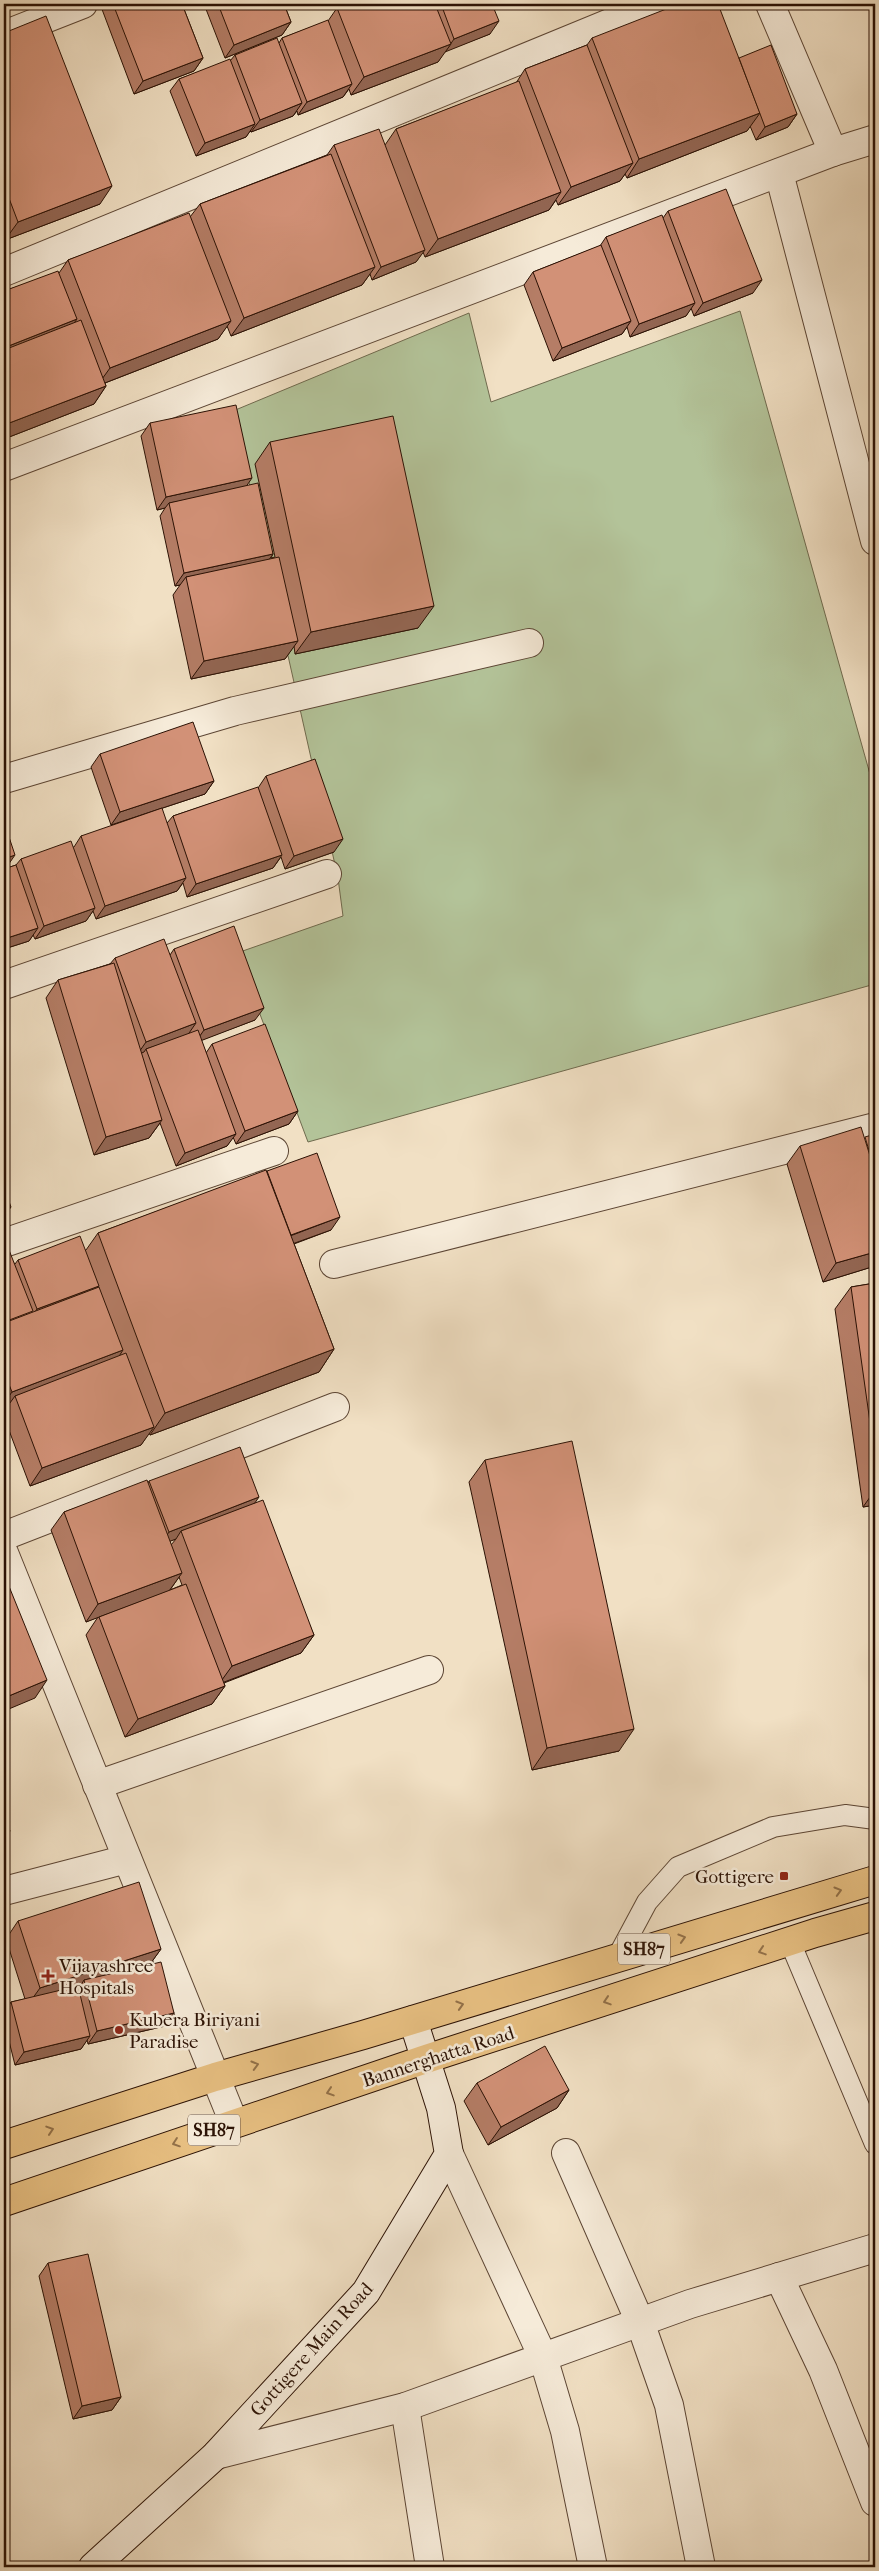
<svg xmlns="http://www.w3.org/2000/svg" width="879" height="2571" font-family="'IM FELL French Canon',serif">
	<rect width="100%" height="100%" fill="#f1e0c4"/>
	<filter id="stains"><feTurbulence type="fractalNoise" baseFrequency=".004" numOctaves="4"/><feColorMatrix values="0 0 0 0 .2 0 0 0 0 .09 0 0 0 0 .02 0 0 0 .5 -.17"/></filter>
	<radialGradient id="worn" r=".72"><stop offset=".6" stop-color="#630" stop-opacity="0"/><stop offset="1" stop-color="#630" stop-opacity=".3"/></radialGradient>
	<polygon fill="#b3c399" stroke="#6f6a4e" points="740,311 875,792 875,984 308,1142 237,953 343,916 338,878 233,411 469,313 491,402"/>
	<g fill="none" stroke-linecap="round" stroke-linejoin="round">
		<g stroke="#5c4534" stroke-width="22">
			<g id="lane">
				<polyline points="790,1942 875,2144"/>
				<polyline points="617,1958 647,1902 678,1867 773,1827 845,1815 875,1819"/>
			</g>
		</g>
		<g stroke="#5c4534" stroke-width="30">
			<g id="street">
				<polyline points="770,4 833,152"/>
				<polyline points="4,35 83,4"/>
				<polyline points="779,173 875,541"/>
				<polyline points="4,272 656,4"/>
				<polyline points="4,467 833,152 875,139"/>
				<polyline points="4,779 235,711 529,643"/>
				<polyline points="4,985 327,874"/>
				<polyline points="4,1243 274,1151"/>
				<polyline points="334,1264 875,1127"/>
				<polyline points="4,1536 335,1407"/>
				<polyline points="4,1553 234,2123"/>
				<polyline points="97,1785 429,1670"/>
				<polyline points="4,1891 127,1859"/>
				<polyline points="566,2153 640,2322 669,2405 701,2567"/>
				<polyline points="449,2154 543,2357 565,2431 593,2567"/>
				<polyline points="779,2277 823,2370 875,2502"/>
				<polyline points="405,2407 430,2567"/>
				<polyline points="216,2455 405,2407 690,2304 875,2248"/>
			</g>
		</g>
		<g stroke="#2b1104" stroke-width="30">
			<polyline id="secondary" points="93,2567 216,2455 366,2292 449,2154 441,2108 413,2020"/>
		</g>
		<g stroke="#2b1104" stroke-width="30">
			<g id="primary">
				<polyline points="4,2145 215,2077 363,2035 875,1880"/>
				<polyline points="4,2202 426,2059 815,1933 875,1916"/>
			</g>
		</g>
		<use href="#lane" stroke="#f6ebd9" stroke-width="20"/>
		<use href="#street" stroke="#f6ebd9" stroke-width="28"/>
		<use href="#secondary" stroke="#f6ebd9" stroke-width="28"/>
		<use href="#primary" stroke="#e8c082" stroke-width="28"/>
	</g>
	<g fill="#b57d66" stroke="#2b1104" fill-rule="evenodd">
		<polygon points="100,4 182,4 203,58 194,71 134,94"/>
		<polygon points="204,4 284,4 291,22 282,35 225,58"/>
		<polygon points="349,4 492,4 490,34 445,51 438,62 351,95 349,89 343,97 298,115 297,111 293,116 251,132 250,131 246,137 196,156 170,91 179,79 230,61 235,55 279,43 282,38 328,21 337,8"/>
		<polygon points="590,4 602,4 591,8"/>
		<polygon points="4,33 100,204 5,240 4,236"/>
		<polygon points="592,38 739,58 797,114 788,127 756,140 750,126 747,131 627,178 625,174 620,181 558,205 556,200 549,210 425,257 423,252 416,262 372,280 370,274 362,285 231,336 227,326 218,339 105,383 106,386 94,404 4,439 4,291 59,273 68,260 190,217 200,204 327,155 334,145 385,145 396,129 516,83 525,69 587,45"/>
		<polygon points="668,211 753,293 694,316 691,308 686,316 630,337 627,327 622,334 553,361 524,285 533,272 600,246 606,237 663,218"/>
		<polygon points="150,423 247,486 273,554 271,558 275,557 255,464 270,442 418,628 295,654 294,646 285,659 191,679 173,595 180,585 175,586 160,516 165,508 157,510 141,436"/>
		<polygon points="100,754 214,781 205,794 111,825 91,767"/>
		<polygon points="266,776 334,852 285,869 281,857 273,868 187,897 183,883 177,891 96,919 93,911 86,921 35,939 33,935 29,941 4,949 4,869 16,865 21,859 74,847 81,836 167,823 173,816 258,788"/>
		<polygon points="174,949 255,1020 201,1040 206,1053 212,1044 298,1111 289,1124 236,1144 233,1137 227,1146 176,1166 160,1123 149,1138 94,1155 46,998 58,980 110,964 115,958 170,955"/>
		<polygon points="800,1146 875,1266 823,1282 787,1164"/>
		<polygon points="267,1171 331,1230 294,1244 334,1349 319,1372 150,1435 149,1433 141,1445 30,1486 4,1417 4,1412 7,1407 4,1408 4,1252 15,1264 18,1260 86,1250 98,1233"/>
		<polygon points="875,1283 875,1505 863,1507 835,1309 851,1287"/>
		<polygon points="485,1460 619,1751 532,1770 469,1482"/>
		<path d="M 149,1481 L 255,1503 L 314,1635 L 301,1653 L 224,1683 L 225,1686 L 212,1704 L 125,1737 L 86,1635 L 98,1617 L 86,1622 L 51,1530 L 64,1512 L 148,1483 ZM 176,1539 L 171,1545 L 170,1541 ZM 179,1577 L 182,1585 L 170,1590 Z"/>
		<polygon points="18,1921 161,1949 150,1964 165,2026 88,2044 87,2040 81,2049 15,2065 4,2021 4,2013 11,2002 25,1999 6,1939"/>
		<polygon points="477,2083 569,2090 557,2108 488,2145 464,2101"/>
		<polygon points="48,2263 121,2397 112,2410 73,2419 39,2276"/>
	</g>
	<g fill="#936653" stroke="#2b1104">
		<polygon points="594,4 602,4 591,8"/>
		<polygon points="499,21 490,34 445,52 454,39"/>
		<polygon points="291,22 282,35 225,58 234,45"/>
		<polygon points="451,44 438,62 351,95 364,77"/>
		<polygon points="203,58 194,71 134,94 143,81"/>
		<polygon points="352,84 343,97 298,115 307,102"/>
		<polygon points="302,103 293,116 251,132 260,120"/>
		<polygon points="760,113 747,131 627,178 639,159"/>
		<polygon points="797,114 788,127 756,140 765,127"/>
		<polygon points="255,124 246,137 196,156 205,143"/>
		<polygon points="633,163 620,181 558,205 571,187"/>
		<polygon points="112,186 100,204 5,240 18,222"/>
		<polygon points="561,192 549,210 425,257 438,239"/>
		<polygon points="425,250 416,262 372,280 381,267"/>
		<polygon points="375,267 362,285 231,336 244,318"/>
		<polygon points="762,280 753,293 694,316 703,303"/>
		<polygon points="695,303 686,316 630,337 639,324"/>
		<polygon points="77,319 68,332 4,350 6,347"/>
		<polygon points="231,321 218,339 97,386 110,368"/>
		<polygon points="631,321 622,334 553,361 562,348"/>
		<polygon points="106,386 94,404 4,439 4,425"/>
		<polygon points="252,478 243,491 169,503 165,508 157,510 166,497"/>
		<polygon points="273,554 264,567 186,577 180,585 175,586 184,573"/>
		<polygon points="434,606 418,628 295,654 311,632"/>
		<polygon points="298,641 285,659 191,679 204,661"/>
		<polygon points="214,781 205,794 111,825 120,812"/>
		<polygon points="343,839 334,852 285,869 294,856"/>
		<polygon points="15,855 6,868 4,868 4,859"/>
		<polygon points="282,855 273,868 187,897 196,884"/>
		<polygon points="186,878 177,891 96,919 105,906"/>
		<polygon points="95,908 86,921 35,939 44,926"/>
		<polygon points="38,928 29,941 4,949 4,939"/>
		<polygon points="264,1008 255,1020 195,1043 204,1030"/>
		<polygon points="196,1023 187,1036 146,1049 144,1052 137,1055 146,1042"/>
		<polygon points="298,1111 289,1124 236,1144 245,1131"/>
		<polygon points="162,1120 149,1138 94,1155 106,1137"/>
		<polygon points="236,1134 227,1146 176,1166 185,1153"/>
		<polygon points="11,1207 4,1217 4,1209"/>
		<polygon points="340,1217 331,1230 281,1248 290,1236"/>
		<polygon points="875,1252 875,1266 823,1282 836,1263"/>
		<polygon points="99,1286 90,1299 28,1322 37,1309"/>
		<polygon points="334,1349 319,1372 150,1435 165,1413"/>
		<polygon points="123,1350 111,1369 15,1396 7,1407 4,1408 4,1403 12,1392"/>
		<polygon points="154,1427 141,1445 30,1486 42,1468"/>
		<polygon points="875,1490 875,1505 863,1507"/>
		<polygon points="259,1497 250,1510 181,1531 176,1539 160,1545 169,1532"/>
		<polygon points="182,1573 169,1591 86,1622 98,1604"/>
		<polygon points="314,1635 301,1653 219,1684 232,1666"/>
		<polygon points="47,1680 35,1698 4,1711 4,1698"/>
		<polygon points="225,1686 212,1704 125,1737 138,1719"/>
		<polygon points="634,1729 619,1751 532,1770 547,1748"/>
		<polygon points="10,1831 4,1840 4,1833"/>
		<polygon points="161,1949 148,1967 84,1980 78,1990 27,2006 40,1988"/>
		<polygon points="174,2013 165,2026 88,2044 97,2031"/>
		<polygon points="90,2036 81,2049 15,2065 24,2052"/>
		<polygon points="569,2090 557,2108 488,2145 501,2127"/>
		<polygon points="121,2397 112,2410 73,2419 82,2406"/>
	</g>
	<g fill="#d29177" stroke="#2b1104">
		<polygon points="113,4 182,4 203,58 143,81"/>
		<polygon points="218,4 284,4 291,22 234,45"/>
		<polygon points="349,4 435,4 451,44 364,77 337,8"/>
		<polygon points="441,4 492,4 499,21 454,39"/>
		<polygon points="679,4 718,4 760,113 639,159 592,38"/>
		<polygon points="46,16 112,186 18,222 4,185 4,33"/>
		<polygon points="328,20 352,84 307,102 282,38"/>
		<polygon points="277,38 302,103 260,120 235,55"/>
		<polygon points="587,45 633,163 571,187 525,69"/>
		<polygon points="771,45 797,114 765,127 739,58"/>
		<polygon points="230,59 255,124 205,143 179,79"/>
		<polygon points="519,81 561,192 438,239 396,129"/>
		<polygon points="379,129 425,250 381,267 334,145"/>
		<polygon points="331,154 375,267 244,318 200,204"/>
		<polygon points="726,189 762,280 703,303 668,211"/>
		<polygon points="189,213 231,321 110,368 68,260"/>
		<polygon points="662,215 695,303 639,324 606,237"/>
		<polygon points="4,216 8,226 4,227"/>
		<polygon points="601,245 631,321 562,348 533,272"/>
		<polygon points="58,271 77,319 6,347 4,340 4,291"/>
		<polygon points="81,320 106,386 4,425 4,350"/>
		<polygon points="236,405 252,478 166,497 150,423"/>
		<polygon points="393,416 434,606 311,632 270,442"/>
		<polygon points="258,483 273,554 184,573 169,503"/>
		<polygon points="279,557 298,641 204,661 186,577"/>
		<polygon points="193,722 214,781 120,812 100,754"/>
		<polygon points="315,759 343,839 294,856 266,776"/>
		<polygon points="258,787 282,855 196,884 173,816"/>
		<polygon points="162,808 186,878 105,906 81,836"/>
		<polygon points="4,822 15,855 4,859"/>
		<polygon points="71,841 95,908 44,926 21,859"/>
		<polygon points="16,865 38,928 4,939 4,869"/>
		<polygon points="234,926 264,1008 204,1030 174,949"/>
		<polygon points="164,939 196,1023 146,1042 115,958"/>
		<polygon points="114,963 162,1120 106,1137 58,980"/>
		<polygon points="265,1024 298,1111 245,1131 212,1044"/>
		<polygon points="198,1030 236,1134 185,1153 146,1049"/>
		<polygon points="861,1127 875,1172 875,1252 836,1263 800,1146"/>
		<polygon points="875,1134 875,1171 865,1137"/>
		<polygon points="317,1153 340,1217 291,1235 267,1171"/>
		<polygon points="266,1170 334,1349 165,1413 98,1233"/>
		<polygon points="4,1188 11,1207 4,1209"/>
		<polygon points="80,1236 99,1286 37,1309 18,1260"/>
		<polygon points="9,1250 33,1311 4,1322 4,1252"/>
		<polygon points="875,1283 875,1458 851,1287"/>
		<polygon points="99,1287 123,1350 12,1392 4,1372 4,1323"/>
		<polygon points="126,1353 154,1427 42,1468 15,1396"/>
		<polygon points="572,1441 634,1729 547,1748 485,1460"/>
		<polygon points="240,1447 259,1497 169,1532 149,1481"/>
		<polygon points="147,1480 182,1573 98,1604 64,1512"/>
		<polygon points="263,1500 314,1635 232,1666 181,1531"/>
		<polygon points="4,1574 47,1680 4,1698"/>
		<polygon points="186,1584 225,1686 138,1719 99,1617"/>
		<polygon points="4,1816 10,1831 4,1833"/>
		<polygon points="139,1882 161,1949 40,1988 18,1921"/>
		<polygon points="161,1962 174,2013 97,2031 84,1980"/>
		<polygon points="78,1986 90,2036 24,2052 11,2002"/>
		<polygon points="545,2046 569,2090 501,2127 477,2083"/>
		<polygon points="88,2254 121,2397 82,2406 48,2263"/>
	</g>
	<defs><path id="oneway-chevron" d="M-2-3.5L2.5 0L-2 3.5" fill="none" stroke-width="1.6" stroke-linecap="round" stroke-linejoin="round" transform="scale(1.25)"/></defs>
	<g stroke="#937149">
		<use href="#oneway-chevron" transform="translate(838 1891) rotate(-16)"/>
		<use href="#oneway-chevron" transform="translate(682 1938) rotate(-17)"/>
		<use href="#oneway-chevron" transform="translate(762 1951) rotate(162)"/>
		<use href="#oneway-chevron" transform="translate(607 2001) rotate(162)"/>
		<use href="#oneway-chevron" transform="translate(460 2005) rotate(-17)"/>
		<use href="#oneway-chevron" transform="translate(255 2065) rotate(-16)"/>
		<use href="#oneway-chevron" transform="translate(330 2092) rotate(162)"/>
		<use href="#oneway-chevron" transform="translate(50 2130) rotate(-18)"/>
		<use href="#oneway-chevron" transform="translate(176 2143) rotate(161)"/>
	</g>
	<g fill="#8f2418" stroke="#f6ebd9" stroke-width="2">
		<rect x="779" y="1871" width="10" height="10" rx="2.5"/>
		<path d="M45.5 1968.5h5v5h5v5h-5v5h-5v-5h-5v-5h5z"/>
		<circle cx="119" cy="2030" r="5"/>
	</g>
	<g text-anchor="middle" stroke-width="5" stroke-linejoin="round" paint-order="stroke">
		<g fill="#f6ebd9" stroke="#685244" stroke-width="1">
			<rect x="618" y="1933.5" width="52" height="31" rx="4"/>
			<rect x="188" y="2114.5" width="52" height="31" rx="4"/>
		</g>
		<g font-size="18" font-weight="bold" fill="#2b1104">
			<text x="644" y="1955">SH87</text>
			<text x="214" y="2136">SH87</text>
		</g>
		<g font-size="19" fill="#2b1104" stroke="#f6ebd9" text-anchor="start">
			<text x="774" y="1883" text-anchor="end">Gottigere</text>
			<text x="59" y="1972">Vijayashree<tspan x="59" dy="22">Hospitals</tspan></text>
			<text x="129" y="2026">Kubera Biriyani<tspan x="129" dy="22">Paradise</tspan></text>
		</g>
		<g font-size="19" fill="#2b1104" stroke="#f6ebd9">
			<text transform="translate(438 2056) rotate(-18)" y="7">Bannerghatta Road</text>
			<text transform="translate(311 2349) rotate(-48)" y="7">Gottigere Main Road</text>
		</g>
	</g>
	<rect width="879" height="2571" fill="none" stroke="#f1e0c4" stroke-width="20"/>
	<rect x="5" y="5" width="869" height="2561" fill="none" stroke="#2b1104" stroke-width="2.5"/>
	<rect x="10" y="10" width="859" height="2551" fill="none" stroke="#2b1104"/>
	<rect width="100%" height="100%" filter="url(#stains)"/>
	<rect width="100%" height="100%" fill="url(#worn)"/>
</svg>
